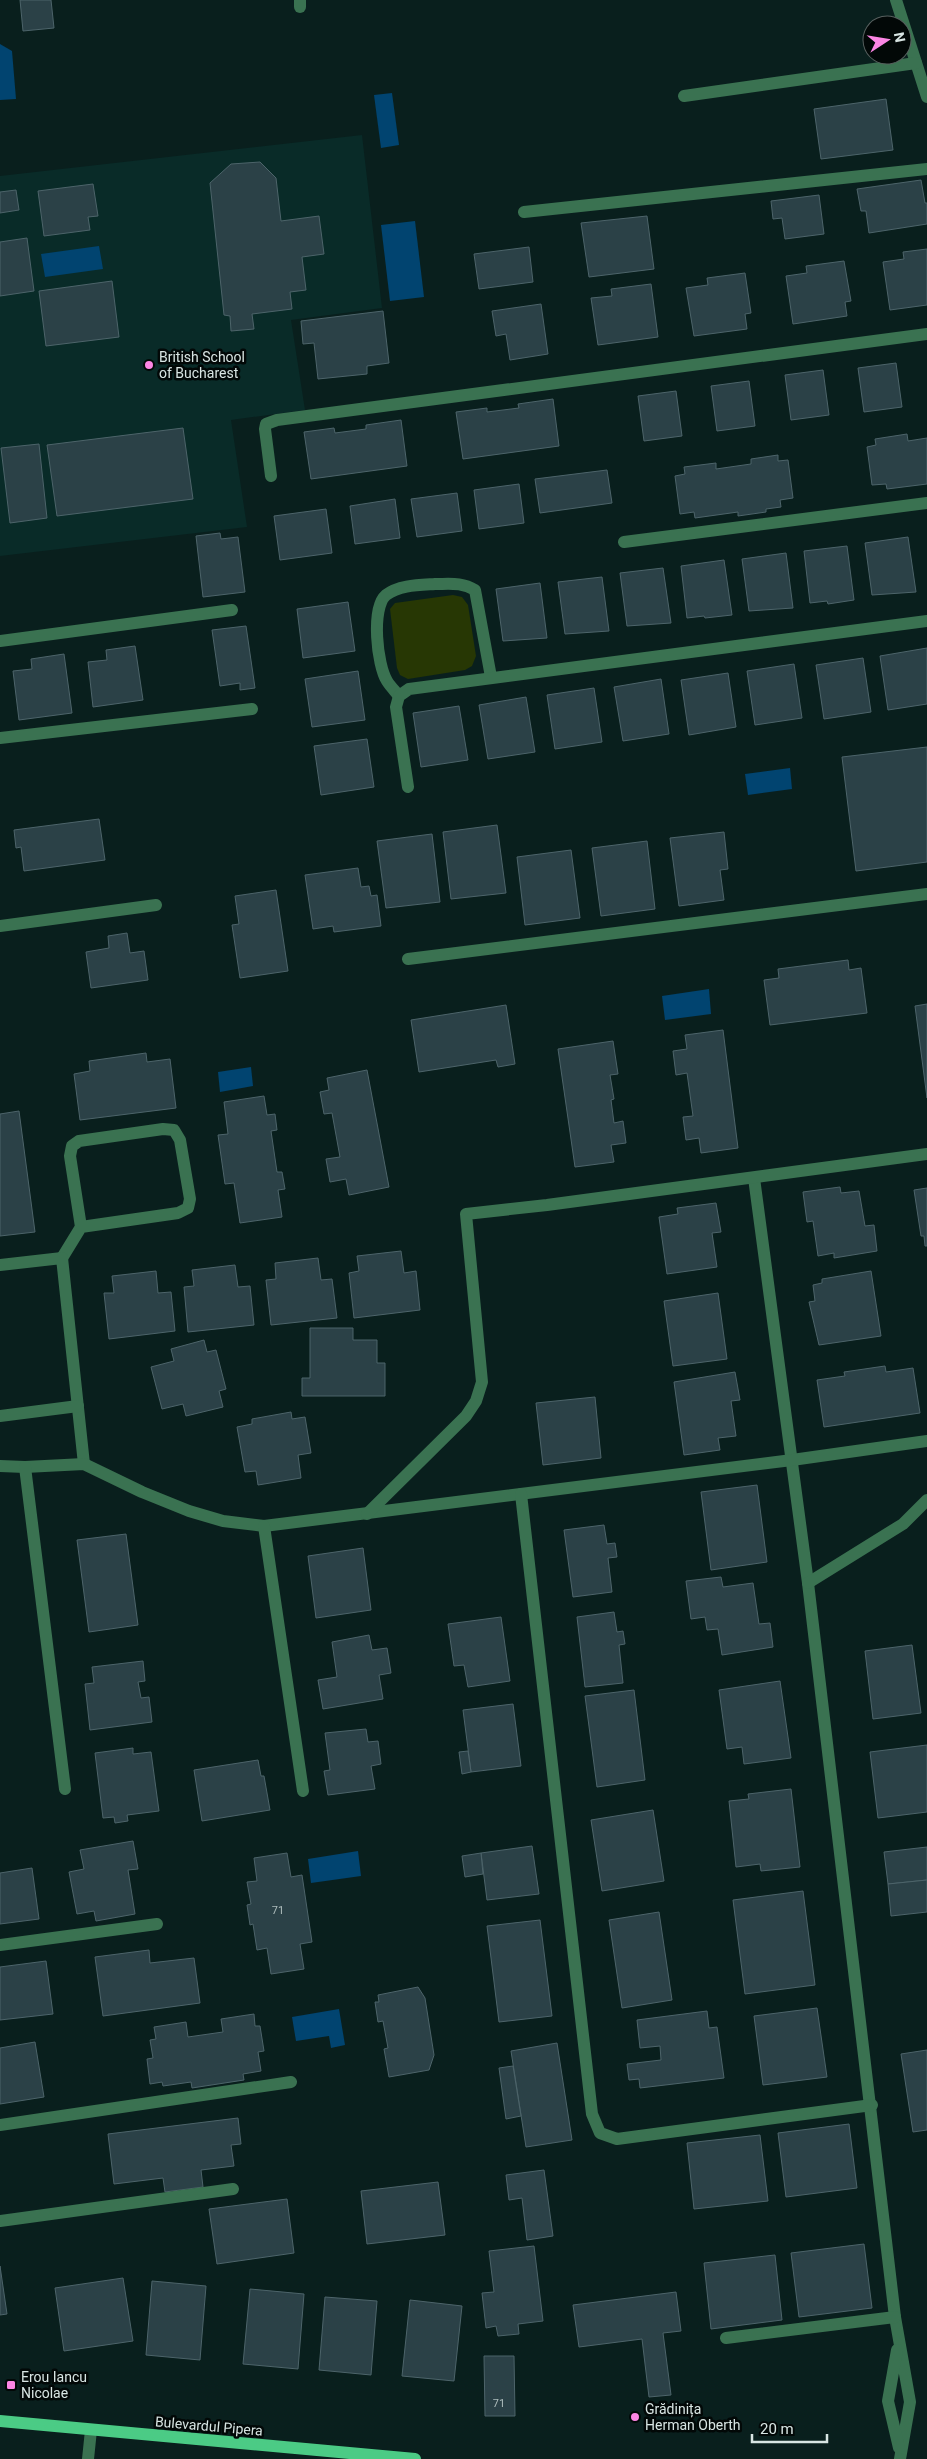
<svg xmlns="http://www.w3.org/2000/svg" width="927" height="2459" font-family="Roboto,sans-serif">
	<rect width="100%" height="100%" fill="#091f1d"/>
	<polygon fill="#092b28" points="362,135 382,308 291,320 305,410 231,420 247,527 0,556 0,176"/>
	<polygon fill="#273704" points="453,595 462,597 468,605 476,656 472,666 465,670 408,679 400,675 397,668 390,609 395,603"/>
	<g fill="#014470">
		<polygon points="0,44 12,51 16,99 0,100"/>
		<polygon points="392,93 399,145 381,148 374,95"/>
		<polygon points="415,221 424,297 390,301 381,225"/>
		<polygon points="99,246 103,269 45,277 41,254"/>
		<polygon points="790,768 792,789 748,795 745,774"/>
		<polygon points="709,989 711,1014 665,1020 662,996"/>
		<polygon points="251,1067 253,1086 220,1092 218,1072"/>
		<polygon points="358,1851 361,1876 311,1883 308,1859"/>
		<polygon points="339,2009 345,2045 331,2048 329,2036 296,2041 292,2017"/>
	</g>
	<g fill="#2b4147" stroke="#4d646a">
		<polygon points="20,0 51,0 54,28 23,31"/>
		<polygon points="886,99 893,150 821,159 814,109"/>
		<polygon points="260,162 276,178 281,221 319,216 324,254 302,257 306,290 290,292 292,309 252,314 254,329 231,331 230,316 224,315 210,183 231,164"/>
		<polygon points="921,180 925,203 927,203 927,224 869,233 866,211 861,211 857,189"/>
		<polygon points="93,184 98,216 88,217 90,230 44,236 38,191"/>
		<polygon points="16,190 19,210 0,213 0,192"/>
		<polygon points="819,195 824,234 785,239 782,218 773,219 771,201"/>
		<polygon points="647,216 654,269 589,277 581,223"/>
		<polygon points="27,238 34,291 0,296 0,242"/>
		<polygon points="529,247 533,282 479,289 474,254"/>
		<polygon points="927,249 927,305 890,310 883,262 904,259 903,252"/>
		<polygon points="844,261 851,301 845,302 847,316 793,324 786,276 807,273 806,266"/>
		<polygon points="745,273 751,313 745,314 747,329 694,336 686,288 708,285 707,278"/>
		<polygon points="112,281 119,337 46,346 39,291"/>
		<polygon points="651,284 658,337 598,345 591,298 612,296 611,289"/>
		<polygon points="541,304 548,354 510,360 506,334 496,336 492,311"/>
		<polygon points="383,311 389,363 367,366 367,374 318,379 314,343 303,344 301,321"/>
		<polygon points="896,363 902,407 864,412 858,368"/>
		<polygon points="823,370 829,415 791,420 785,375"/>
		<polygon points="749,381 755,426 717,431 711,386"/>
		<polygon points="676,391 682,436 644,441 638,396"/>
		<polygon points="553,399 559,446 463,459 456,412 487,408 487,412 519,408 518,404"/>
		<polygon points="401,420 407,466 311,479 304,432 334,428 335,433 366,429 366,425"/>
		<polygon points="183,428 193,499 57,516 47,445"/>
		<polygon points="907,434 908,441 927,438 927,484 887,489 886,484 872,485 867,447 876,445 875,439"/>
		<polygon points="39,444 47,518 10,523 1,448"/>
		<polygon points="778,455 778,461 788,460 793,498 780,500 781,507 766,509 766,512 738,516 738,512 695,518 694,512 680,514 675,476 685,474 684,467 716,463 716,469 751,464 751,459"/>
		<polygon points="607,470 612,503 540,513 535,479"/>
		<polygon points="519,484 524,523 479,529 474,490"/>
		<polygon points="457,493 462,531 417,537 411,499"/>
		<polygon points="395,499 400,538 355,544 350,506"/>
		<polygon points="326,509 332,553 280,560 274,516"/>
		<polygon points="220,533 221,539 238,537 245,592 203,597 196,536"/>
		<polygon points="908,537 916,592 872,595 865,543"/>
		<polygon points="847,546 854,600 828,604 827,601 810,603 804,551"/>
		<polygon points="786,553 793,608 749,611 742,559"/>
		<polygon points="724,560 732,615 705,618 704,616 687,618 681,566"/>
		<polygon points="663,568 671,623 627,626 620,573"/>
		<polygon points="602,577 609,631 565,634 558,582"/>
		<polygon points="540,583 547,638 503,641 496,589"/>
		<polygon points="348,602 355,651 303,658 297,609"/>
		<polygon points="246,626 255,688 240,690 240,683 220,686 212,630"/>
		<polygon points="135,646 143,700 93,707 88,662 107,660 106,650"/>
		<polygon points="927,648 927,704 888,710 880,656"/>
		<polygon points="64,654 72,713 19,720 13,671 32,669 31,659"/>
		<polygon points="863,658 871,712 824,719 816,665"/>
		<polygon points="794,664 802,718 755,725 747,671"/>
		<polygon points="358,671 365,720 312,727 305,679"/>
		<polygon points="728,673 736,727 689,735 681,680"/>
		<polygon points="661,679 669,734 623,741 614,687"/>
		<polygon points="594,688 602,742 555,749 547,695"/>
		<polygon points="526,697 535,752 488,759 479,705"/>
		<polygon points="459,706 468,760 421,767 413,713"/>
		<polygon points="367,739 374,787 321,795 314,746"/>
		<polygon points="927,747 927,862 856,871 842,757"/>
		<polygon points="99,819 105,860 24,871 21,847 16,848 14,830"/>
		<polygon points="497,825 506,893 451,899 443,832"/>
		<polygon points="724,832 728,869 720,870 724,900 679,906 670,838"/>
		<polygon points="432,834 440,902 386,908 377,841"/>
		<polygon points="647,841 655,909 601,916 592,848"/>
		<polygon points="571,850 580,918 525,925 517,857"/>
		<polygon points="358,868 361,887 369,886 371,896 377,895 381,926 334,932 333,926 313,929 305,875"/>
		<polygon points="276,890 288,971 240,978 232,925 239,924 235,896"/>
		<polygon points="127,933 130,953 144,951 148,980 91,988 86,952 109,948 108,936"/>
		<polygon points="848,960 849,970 861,968 867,1013 770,1025 764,980 779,978 778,969"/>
		<polygon points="927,1004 927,1098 915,1006"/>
		<polygon points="506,1005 515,1064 498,1067 496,1060 419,1072 411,1020"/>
		<polygon points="723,1030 738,1148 701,1153 699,1138 686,1140 683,1117 693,1116 687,1073 676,1075 673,1051 687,1049 685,1035"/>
		<polygon points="613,1041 618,1074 610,1075 614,1099 611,1100 614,1123 623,1121 626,1143 611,1145 614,1162 575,1167 558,1049"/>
		<polygon points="146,1053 147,1062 170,1059 176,1108 80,1120 74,1074 90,1071 89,1061"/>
		<polygon points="367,1070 389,1187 349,1195 346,1179 330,1182 326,1159 340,1157 332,1113 324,1114 320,1092 329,1090 327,1078"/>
		<polygon points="264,1096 267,1115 275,1114 277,1130 271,1131 277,1172 282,1172 285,1189 278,1190 282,1217 240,1223 234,1183 225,1184 218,1135 228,1134 224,1102"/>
		<polygon points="19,1111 35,1232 0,1236 0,1114"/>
		<polygon points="840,1187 841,1193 859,1191 865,1226 874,1225 877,1251 834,1258 834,1253 818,1256 813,1221 807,1222 803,1192"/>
		<polygon points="927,1188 927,1246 925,1246 924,1236 921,1236 914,1190"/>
		<polygon points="716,1203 721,1232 712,1233 717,1267 667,1274 659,1217 678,1214 677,1208"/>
		<polygon points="401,1251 404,1273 416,1271 420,1310 354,1318 349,1273 359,1271 357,1256"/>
		<polygon points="318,1258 321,1280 332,1279 337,1318 271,1325 266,1280 276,1279 275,1263"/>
		<polygon points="235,1265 238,1287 250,1286 254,1325 188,1332 184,1287 194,1286 192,1270"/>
		<polygon points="156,1271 158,1293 171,1292 175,1331 109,1339 104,1293 114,1293 112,1276"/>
		<polygon points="871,1271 881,1336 819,1345 809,1302 815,1301 813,1285 822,1283 822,1279"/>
		<polygon points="718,1293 727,1359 673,1366 664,1301"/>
		<polygon points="310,1328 353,1328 353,1340 377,1340 377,1363 385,1363 385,1396 302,1396 302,1378 310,1378"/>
		<polygon points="204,1340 207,1352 216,1350 226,1389 219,1391 223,1407 186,1416 183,1404 162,1409 151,1367 174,1361 171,1349"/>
		<polygon points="885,1366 886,1372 913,1368 920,1413 824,1427 817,1380 845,1376 844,1372"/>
		<polygon points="735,1372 740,1400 731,1401 736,1436 718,1438 720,1450 684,1455 674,1382"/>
		<polygon points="595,1397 601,1458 543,1465 536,1403"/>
		<polygon points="291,1412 292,1419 305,1417 311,1453 298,1455 301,1478 258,1485 256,1471 245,1472 237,1427 252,1424 252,1419"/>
		<polygon points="757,1485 767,1562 711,1570 701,1492"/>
		<polygon points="604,1525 607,1544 615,1543 617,1557 608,1558 612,1592 573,1597 564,1530"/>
		<polygon points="126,1534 138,1625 89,1632 77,1540"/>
		<polygon points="363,1548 371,1610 316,1618 308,1556"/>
		<polygon points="721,1577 723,1587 753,1583 759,1624 770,1623 773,1647 722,1655 718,1629 707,1630 705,1617 691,1619 686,1581"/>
		<polygon points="614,1612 617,1632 623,1631 625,1644 619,1645 623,1683 585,1687 577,1617"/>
		<polygon points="501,1617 510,1681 468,1687 464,1665 454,1666 448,1624"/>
		<polygon points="369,1635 372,1650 387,1648 391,1673 379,1675 383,1699 323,1709 318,1680 337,1677 332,1642"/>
		<polygon points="912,1645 921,1713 873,1719 865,1651"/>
		<polygon points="143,1661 145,1681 138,1682 141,1698 149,1697 152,1722 90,1730 85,1684 94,1683 92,1667"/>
		<polygon points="780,1681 791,1758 744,1764 742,1747 727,1749 719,1690"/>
		<polygon points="634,1690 645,1780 597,1787 585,1696"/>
		<polygon points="513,1704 521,1766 471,1772 463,1710"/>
		<polygon points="366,1729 368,1742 378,1741 381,1764 371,1766 375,1789 328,1795 324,1771 330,1770 325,1733"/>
		<polygon points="927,1745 927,1812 878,1818 870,1752"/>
		<polygon points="133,1748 133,1754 151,1752 159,1811 127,1815 128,1821 115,1823 114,1817 103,1818 95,1753"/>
		<polygon points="468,1751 471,1772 462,1774 459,1752"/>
		<polygon points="258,1760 261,1776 264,1776 270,1810 202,1821 194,1770"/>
		<polygon points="791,1789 800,1867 761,1871 760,1864 736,1867 729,1801 749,1799 748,1794"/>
		<polygon points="653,1810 664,1881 602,1891 591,1820"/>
		<polygon points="133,1841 138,1869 128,1870 135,1914 96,1921 94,1911 77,1914 69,1872 84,1869 80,1850"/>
		<polygon points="532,1846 539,1894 487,1900 481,1853"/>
		<polygon points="927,1847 927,1880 888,1884 884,1852"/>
		<polygon points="287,1853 291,1877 302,1875 312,1942 300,1944 304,1969 271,1974 267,1948 257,1950 253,1924 250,1925 247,1905 251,1904 247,1882 257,1881 254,1858"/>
		<polygon points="481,1853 483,1874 465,1877 462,1856"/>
		<polygon points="32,1868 39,1919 0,1924 0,1873"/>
		<polygon points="927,1880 927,1912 891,1916 888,1884"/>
		<polygon points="803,1891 815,1985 745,1994 733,1900"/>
		<polygon points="659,1912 672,2000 622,2008 609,1920"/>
		<polygon points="540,1920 552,2016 499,2022 487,1926"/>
		<polygon points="149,1950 150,1963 194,1958 200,2003 103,2016 95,1957"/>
		<polygon points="46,1961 53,2014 0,2020 0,1967"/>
		<polygon points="418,1987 425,1998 434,2055 429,2070 389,2077 384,2049 388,2048 383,2021 378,2022 375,2002 379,2002 378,1995"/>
		<polygon points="817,2008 827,2077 763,2085 754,2016"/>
		<polygon points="707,2011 709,2028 717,2027 724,2078 640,2088 639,2079 629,2080 627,2064 661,2060 660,2046 640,2048 637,2020"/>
		<polygon points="254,2014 255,2026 260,2026 264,2051 258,2052 261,2071 243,2074 244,2080 192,2088 191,2082 163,2086 162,2082 150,2084 147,2059 153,2058 150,2040 156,2039 154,2027 186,2022 188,2037 223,2032 221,2019"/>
		<polygon points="35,2042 44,2097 0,2104 0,2048"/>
		<polygon points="557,2043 572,2140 526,2147 511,2051"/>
		<polygon points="927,2050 927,2130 913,2132 901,2054"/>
		<polygon points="513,2066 521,2116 506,2119 499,2068"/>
		<polygon points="238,2118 241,2144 231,2145 234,2166 201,2170 203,2187 165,2192 163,2178 114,2184 108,2134"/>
		<polygon points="849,2124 857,2188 786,2197 778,2133"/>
		<polygon points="760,2135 768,2201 694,2209 687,2143"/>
		<polygon points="544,2170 553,2236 527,2240 522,2198 509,2200 506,2175"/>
		<polygon points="438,2182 445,2235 367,2244 361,2191"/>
		<polygon points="287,2199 294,2253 217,2264 209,2209"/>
		<polygon points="864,2244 872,2308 799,2317 791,2253"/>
		<polygon points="534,2246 543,2321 518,2324 519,2334 498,2336 496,2326 486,2328 482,2293 494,2292 489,2251"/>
		<polygon points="775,2255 782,2320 711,2329 704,2263"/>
		<polygon points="0,2266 7,2314 0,2315"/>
		<polygon points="123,2278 133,2341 64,2351 55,2288"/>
		<polygon points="152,2281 206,2286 200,2360 146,2355"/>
		<polygon points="250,2289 304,2294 298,2369 243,2364"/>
		<polygon points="676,2292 681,2331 663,2333 671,2395 649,2397 642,2339 579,2347 573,2305"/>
		<polygon points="325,2297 377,2301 371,2375 319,2370"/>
		<polygon points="410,2300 462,2306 454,2381 402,2376"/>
		<polygon points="484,2356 514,2356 515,2416 485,2416"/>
	</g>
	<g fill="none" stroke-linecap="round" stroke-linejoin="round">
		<g stroke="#3a7251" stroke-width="12">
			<polyline points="300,0 300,7"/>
			<polyline points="896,0 927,97"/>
			<polyline points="684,96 916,63"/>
			<polyline points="524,212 927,169"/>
			<polyline points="271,476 265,429 266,424 277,420 927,334"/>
			<polyline points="624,542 927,503"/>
			<polyline points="0,641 232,610"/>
			<path d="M 399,696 C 395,691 390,686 387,681 C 377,665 371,608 386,595 C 399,585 419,585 435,584 C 450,584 462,582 475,590 L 491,677"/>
			<polyline points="0,738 252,709"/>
			<polyline points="408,787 396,707 399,696 409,689 927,621"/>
			<polyline points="0,926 156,905"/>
			<polyline points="408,959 927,894"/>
			<polyline points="754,1178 808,1583 895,2317 910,2402 900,2459"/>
			<polyline points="62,1258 81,1227 70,1156 72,1146 79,1141 163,1129 174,1130 180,1140 190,1199 188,1208 178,1213 81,1227"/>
			<polyline points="0,1265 62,1258 84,1464"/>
			<polyline points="0,1416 78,1406"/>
			<polyline points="0,1466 25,1467 84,1464 142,1492 189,1511 223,1521 264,1526 792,1460 927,1441"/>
			<polyline points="25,1467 65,1789"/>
			<polyline points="521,1494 592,2114 600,2133 617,2139 872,2105"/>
			<polyline points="367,1514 466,1416 476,1401 482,1382 466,1214 547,1205 927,1154"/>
			<polyline points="264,1526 303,1791"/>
			<polyline points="808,1583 903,1524 927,1500"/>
			<polyline points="0,1945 157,1924"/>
			<polyline points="0,2125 291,2082"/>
			<polyline points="0,2221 233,2189"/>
			<polyline points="726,2338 895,2317"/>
			<polyline points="897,2350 888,2401 899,2448"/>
			<polyline points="88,2459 91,2430"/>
		</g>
		<polyline stroke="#4bcb85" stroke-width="12" points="0,2421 415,2459"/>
	</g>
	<g fill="#fc86e4" stroke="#020807" stroke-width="2">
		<circle cx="149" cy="365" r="5"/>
		<rect x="6" y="2380" width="10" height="10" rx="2.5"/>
		<circle cx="635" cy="2417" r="5"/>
	</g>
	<g text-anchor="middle" stroke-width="5" stroke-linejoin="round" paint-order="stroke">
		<g font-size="11" fill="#adbcbc">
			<text x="278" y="1914">71</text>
			<text x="499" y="2407">71</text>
		</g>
		<g font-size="14" fill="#d8e5e3" stroke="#020807" text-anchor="start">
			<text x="159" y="362">British School<tspan x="159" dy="16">of Bucharest</tspan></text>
			<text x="21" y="2382">Erou Iancu<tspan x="21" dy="16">Nicolae</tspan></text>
			<text x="645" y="2414">Grădinița<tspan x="645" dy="16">Herman Oberth</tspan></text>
		</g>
		<g font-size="14" fill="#d8e5e3" stroke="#020807">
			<text transform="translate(209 2426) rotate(5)" y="5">Bulevardul Pipera</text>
		</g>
	</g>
	<g transform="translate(887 40) rotate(78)"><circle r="24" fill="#020807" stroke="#58605f"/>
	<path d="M0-4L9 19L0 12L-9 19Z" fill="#fc86e4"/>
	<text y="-8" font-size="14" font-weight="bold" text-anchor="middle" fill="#d8e5e3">N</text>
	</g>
	<path d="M752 2434v8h75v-8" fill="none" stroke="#d8e5e3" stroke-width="2.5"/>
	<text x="760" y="2434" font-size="15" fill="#d8e5e3" stroke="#020807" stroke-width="4" paint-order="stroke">20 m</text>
</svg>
